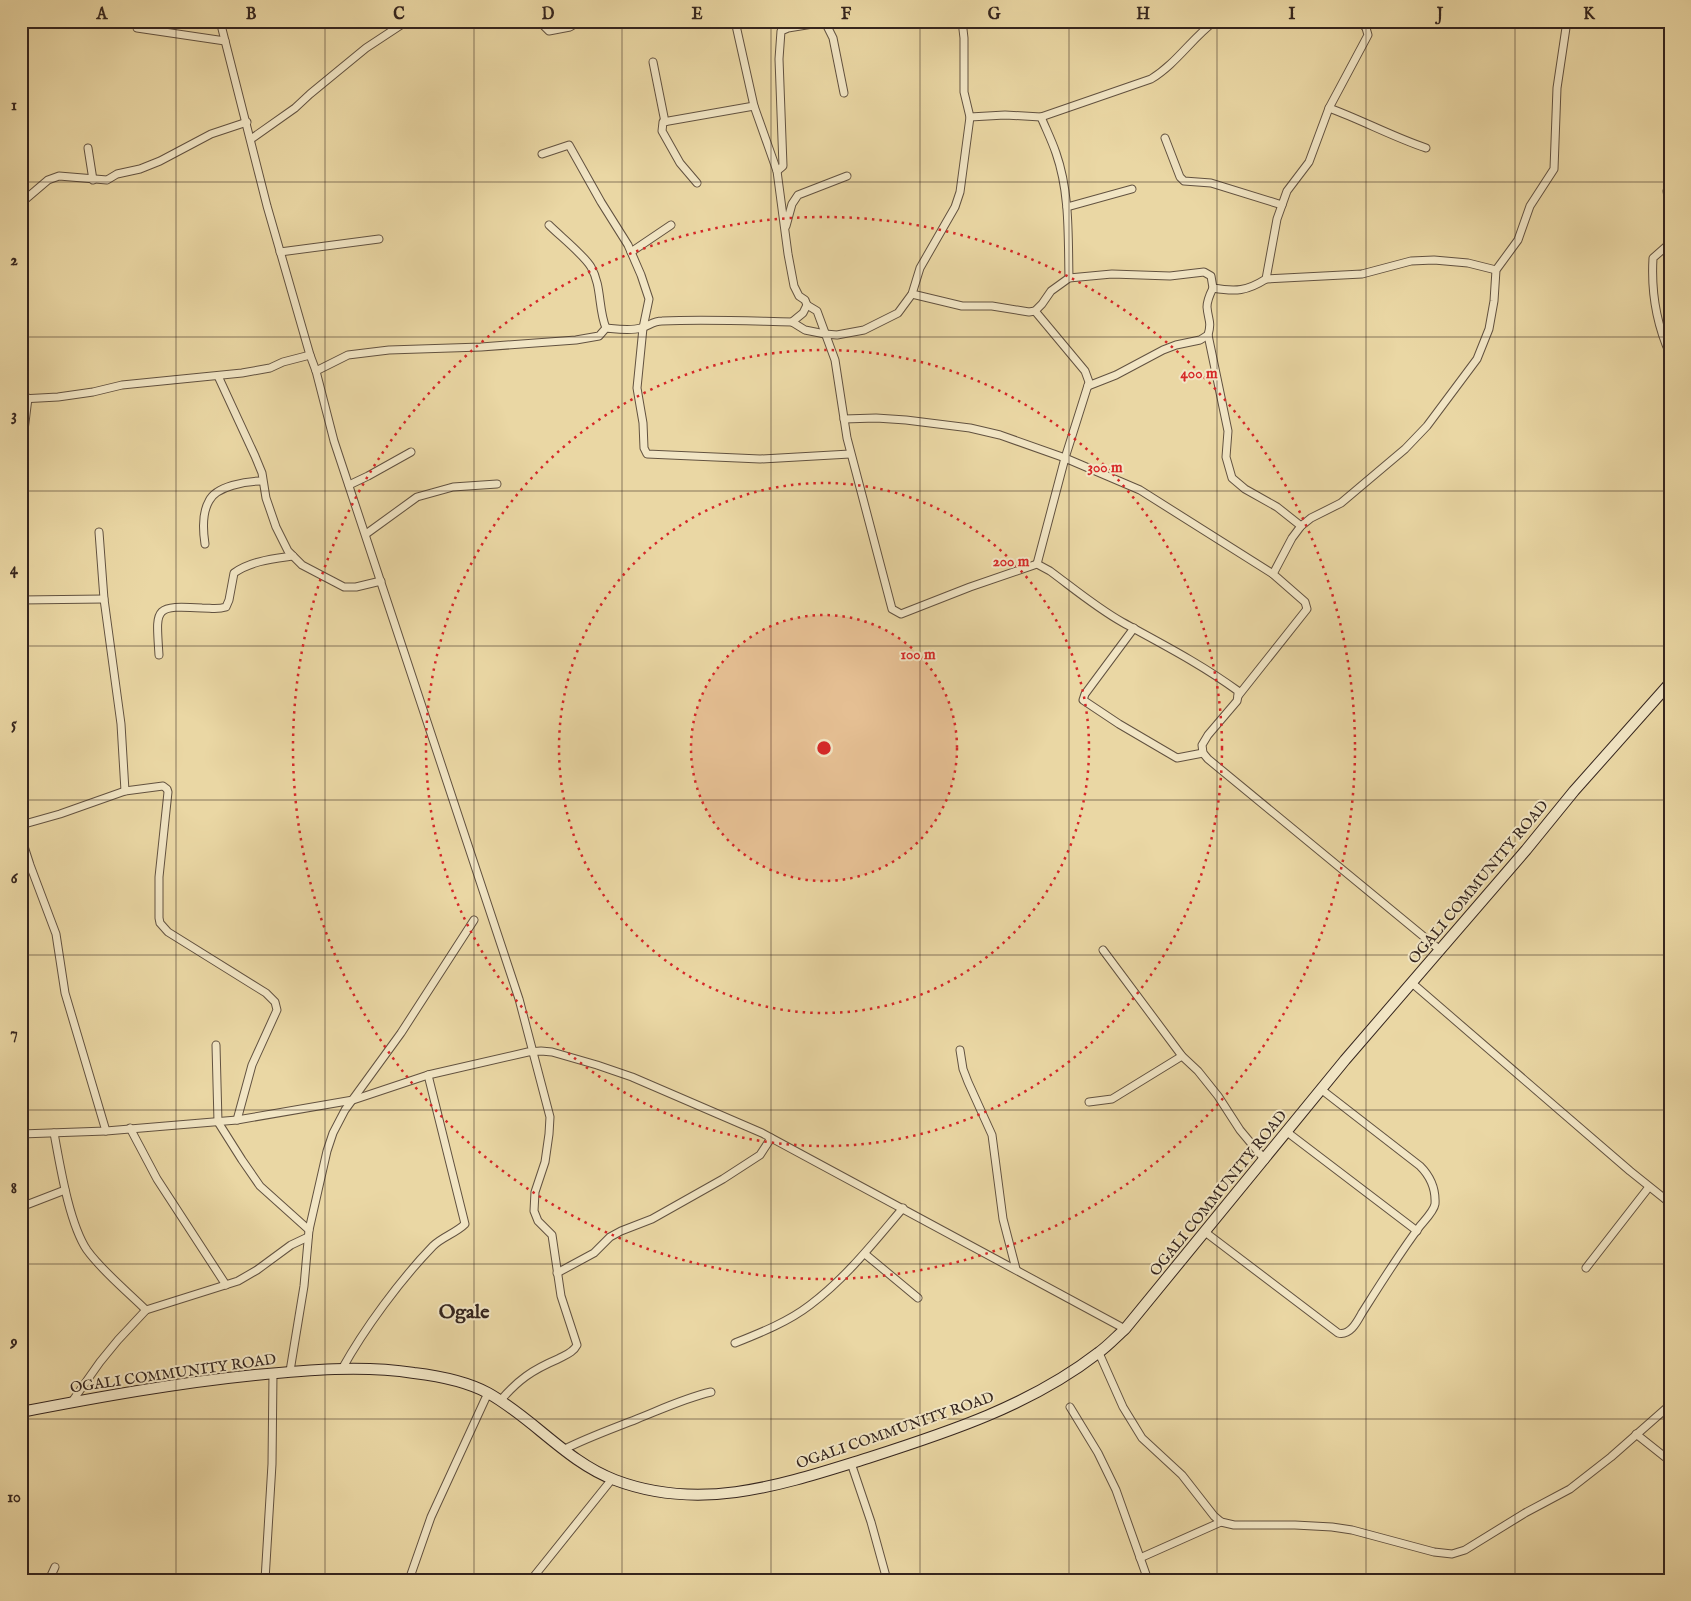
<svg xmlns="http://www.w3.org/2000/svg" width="1691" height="1601" font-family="'IM FELL English',serif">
	<rect width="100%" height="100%" fill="#ead7a4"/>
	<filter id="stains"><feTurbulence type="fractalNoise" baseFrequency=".004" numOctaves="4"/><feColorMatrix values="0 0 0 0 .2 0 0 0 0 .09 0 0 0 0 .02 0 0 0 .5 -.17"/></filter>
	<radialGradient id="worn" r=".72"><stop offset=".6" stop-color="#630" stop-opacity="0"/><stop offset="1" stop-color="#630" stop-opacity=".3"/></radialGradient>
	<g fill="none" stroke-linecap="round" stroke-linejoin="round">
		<g stroke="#625240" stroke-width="9">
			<g id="street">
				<path d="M 220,21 L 267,206 L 310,355 L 316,371 L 334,441 L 519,999 L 550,1117 L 549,1134 L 545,1162 L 535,1192 L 534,1211 L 538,1221 L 552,1235 L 561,1296 L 577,1345 C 573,1353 565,1355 558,1359 C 532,1370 518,1380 500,1401"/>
				<polyline points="539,21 549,31 570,27 580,21"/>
				<path d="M 735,21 L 754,106 L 777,171 L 788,254 L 794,286 L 799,296 L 805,300 L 807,305 L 817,311 L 835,360 L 847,438 L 892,609 L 901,614 L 970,587 L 1037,564 L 1050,571 C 1073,588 1097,608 1122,622 C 1162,644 1201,664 1238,691 L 1238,696 L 1237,701 L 1208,735 L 1202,745 L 1203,753 L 1208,759 L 1440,950"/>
				<polyline points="1360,21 1366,28 1368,35 1329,108 1309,162 1287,191 1277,219 1266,279 1362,274 1411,261 1434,260 1468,263 1496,270"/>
				<polyline points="137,28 225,41"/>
				<polyline points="653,62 665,122"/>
				<path d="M 1329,108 C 1362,120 1393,137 1426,148"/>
				<path d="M 970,117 L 1005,115 L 1041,117 L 1151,79 C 1176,64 1192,38 1215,21"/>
				<path d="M 1041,117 C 1046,129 1052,141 1056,153 C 1070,193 1068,236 1069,278"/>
				<polyline points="1165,138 1180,177 1184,181 1211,183 1282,205"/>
				<polyline points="251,139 295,108 310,94 366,48 407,21"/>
				<polyline points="88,148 93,180"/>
				<polyline points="542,154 569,145 601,202 628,245 641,275 649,299 643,328 637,388 643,423 644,448 647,454 760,459 850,454"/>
				<polyline points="777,171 783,166 779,59 781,31 788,28 825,22 833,38 844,93"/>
				<polyline points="697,183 680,163 662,131 663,122 754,106"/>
				<polyline points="1670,185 1667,191 1670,209"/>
				<polyline points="21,203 48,180 59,176 107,180 117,174 140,169 160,161 211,134 247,122"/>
				<polyline points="1067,207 1132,189"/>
				<path d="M 549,225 C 560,236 584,255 591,267 C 602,286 598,309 606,328"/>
				<polyline points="786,226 792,204 798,195 847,176"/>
				<path d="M 1670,243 L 1653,258 C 1651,292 1656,323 1670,354"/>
				<polyline points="280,252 379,239"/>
				<polyline points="631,252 671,225"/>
				<path d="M 1213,288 C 1210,294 1207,300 1207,307 C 1208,320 1212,321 1208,335 L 1228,431 L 1226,457 L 1232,478 L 1245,489 L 1277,507 L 1301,526"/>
				<path d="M 912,294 L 962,306 L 992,306 L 1029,312 L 1035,311 L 1042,304 L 1051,291 L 1069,278 L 1112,274 L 1170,276 L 1204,272 L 1211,276 L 1213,288 C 1236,292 1247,291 1266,279"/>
				<polyline points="1035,311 1085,371 1089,382 1065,458 1037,564"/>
				<polyline points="792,322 805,330 825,334 837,335 864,330 898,313 912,294 920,268 955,207 960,192 970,117 964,92 964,38 962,21"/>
				<path d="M 316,371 L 348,355 L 389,350 L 481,347 L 576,340 L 599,336 L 606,328 C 617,329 630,331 641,328 C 649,326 653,321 662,321 C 706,319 748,321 792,322 L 803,313 L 807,305"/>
				<polyline points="218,376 255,456 262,473 266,498 276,527 288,551 302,565 344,587 356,587 381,581"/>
				<polyline points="1088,386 1116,375 1163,350 1176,345 1200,340 1208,335"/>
				<polyline points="21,399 58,397 93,392 122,385 242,373 270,368 283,362 310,355"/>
				<polyline points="844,419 876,418 906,420 970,428 1000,435 1065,458 1140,490 1273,574"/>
				<polyline points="21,455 28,398"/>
				<polyline points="349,485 368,476 411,452"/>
				<polyline points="99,532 104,599 121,724 125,791"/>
				<polyline points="366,534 417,497 453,487 497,484"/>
				<path d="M 205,544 C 203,531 202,513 209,501 C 216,486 247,481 262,481"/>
				<polyline points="21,600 104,599"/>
				<polyline points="1134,628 1085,694 1083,700 1119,724 1177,758 1203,753"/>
				<path d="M 159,655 C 156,608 153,605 202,608 C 211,608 217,610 226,607 L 229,600 L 234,573 C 251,561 272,559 293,556"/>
				<polyline points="1238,696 1307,609 1305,602 1273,574 1292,538 1301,526 1311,518 1341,503 1405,449 1427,426 1477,359 1489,329 1494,301 1496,270 1518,240 1530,206 1554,169 1557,88 1567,21"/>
				<polyline points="21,825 60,814 125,791 163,786 167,789 168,792 159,877 159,918 160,923 168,932 266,993 275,1002 277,1010 252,1065 237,1120"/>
				<polyline points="21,837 30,865 56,934 65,993 106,1131"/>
				<polyline points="1103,950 1182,1056 1198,1071 1218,1096 1240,1130 1265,1160"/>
				<polyline points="1412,983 1630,1171 1670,1203"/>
				<polyline points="216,1045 218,1122 242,1160 260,1186 309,1230"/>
				<polyline points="960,1050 963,1069 968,1082 992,1135 1003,1219 1016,1269"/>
				<polyline points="1089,1102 1112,1099 1182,1056"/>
				<polyline points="130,1128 157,1179 226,1285"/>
				<polyline points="1287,1132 1417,1231"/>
				<path d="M 54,1133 C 60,1165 69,1223 87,1250 C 102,1271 128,1292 146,1310"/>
				<polyline points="21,1134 106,1131 237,1120 353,1100 428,1075 528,1052 541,1051 552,1052 597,1065 632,1077 762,1133 1125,1329"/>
				<polyline points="21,1207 65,1190"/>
				<path d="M 1205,1232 L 1338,1333 C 1350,1336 1357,1322 1362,1313 C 1381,1283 1399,1254 1420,1226 C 1425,1220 1434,1211 1435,1204 C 1436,1188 1430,1176 1420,1166 L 1322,1090"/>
				<polyline points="865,1254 918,1298"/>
				<polyline points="1586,1268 1649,1187"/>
				<polyline points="557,1273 594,1253 610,1237 621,1231 652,1219 723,1179 760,1155 771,1138"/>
				<path d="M 735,1343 C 760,1333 788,1322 810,1305 C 846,1278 874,1242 903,1208"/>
				<polyline points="1099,1353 1123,1407 1142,1438 1182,1475 1214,1516 1221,1522 1234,1525 1295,1525 1332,1527 1352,1530 1434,1552 1452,1554 1465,1550 1525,1513 1570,1489 1611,1457 1670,1405"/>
				<path d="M 342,1369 C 364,1329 401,1279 433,1246 C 442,1237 456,1233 465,1224 L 428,1075"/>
				<polyline points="290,1371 304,1286 309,1230 327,1151 333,1133 345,1110 401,1033 474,920"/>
				<polyline points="71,1403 100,1362 118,1340 146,1310 238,1281 257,1270 291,1245 308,1237"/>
				<polyline points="1070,1407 1098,1453 1116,1490 1148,1580"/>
				<polyline points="1636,1434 1670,1461"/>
				<path d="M 565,1449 C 589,1437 612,1429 637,1419 C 662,1409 685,1398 711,1392"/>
				<polyline points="851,1463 871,1522 887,1580"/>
				<polyline points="1140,1558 1221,1522"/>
				<polyline points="49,1580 55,1567"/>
				<polyline points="265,1580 272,1464 273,1373"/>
				<polyline points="409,1580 431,1517 488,1393"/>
				<polyline points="531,1580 612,1479"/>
			</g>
		</g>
		<g stroke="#35251e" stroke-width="12">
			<path id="secondary" d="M 21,1412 C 99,1397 176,1383 255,1375 C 307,1370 362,1365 414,1373 C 439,1376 466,1381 488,1393 C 533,1418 567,1462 615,1480 C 702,1513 784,1484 868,1458 C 949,1432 1031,1405 1098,1353 C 1108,1346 1116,1337 1125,1329 L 1345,1060 L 1526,850 L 1574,791 L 1670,683"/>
		</g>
		<use href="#street" stroke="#f1e5c4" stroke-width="7"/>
		<use href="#secondary" stroke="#f1e5c4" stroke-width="10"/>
	</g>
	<path fill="none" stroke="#35251e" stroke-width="1" stroke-opacity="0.55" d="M 176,21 L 176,1580M 325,21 L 325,1580M 474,21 L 474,1580M 622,21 L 622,1580M 771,21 L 771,1580M 920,21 L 920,1580M 1069,21 L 1069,1580M 1217,21 L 1217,1580M 1366,21 L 1366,1580M 1515,21 L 1515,1580M 21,182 L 1670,182M 21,337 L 1670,337M 21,491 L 1670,491M 21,646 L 1670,646M 21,800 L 1670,800M 21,955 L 1670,955M 21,1110 L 1670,1110M 21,1264 L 1670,1264M 21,1419 L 1670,1419"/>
	<circle cx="824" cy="748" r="133" fill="#d62828" fill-opacity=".12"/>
	<g fill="none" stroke="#d62828" stroke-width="2.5" stroke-dasharray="2.5 5">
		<circle cx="824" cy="748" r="133"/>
		<circle cx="824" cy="748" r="265"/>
		<circle cx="824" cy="748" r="398"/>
		<circle cx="824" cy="748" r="531"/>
	</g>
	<g text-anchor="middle" stroke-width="4" stroke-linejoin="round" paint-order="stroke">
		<g font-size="15" fill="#35251e" stroke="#f1e5c4">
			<text transform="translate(1478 882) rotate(-50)" y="5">OGALI COMMUNITY ROAD</text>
			<text transform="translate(1218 1193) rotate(-51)" y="5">OGALI COMMUNITY ROAD</text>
			<text transform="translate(173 1373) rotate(-8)" y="5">OGALI COMMUNITY ROAD</text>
			<text transform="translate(895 1430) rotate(-19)" y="5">OGALI COMMUNITY ROAD</text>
		</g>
		<g font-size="20" font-weight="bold" fill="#35251e" stroke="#f1e5c4">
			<text x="464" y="1318">Ogale</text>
		</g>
	</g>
	<circle cx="824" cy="748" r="8" fill="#d62828" stroke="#f1e5c4" stroke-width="2.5"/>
	<g font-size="15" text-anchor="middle" font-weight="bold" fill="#d62828" stroke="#f1e5c4" stroke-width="4" stroke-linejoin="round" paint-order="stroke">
		<text x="1199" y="378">400 m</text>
		<text x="1105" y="472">300 m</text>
		<text x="1011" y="566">200 m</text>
		<text x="918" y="659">100 m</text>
	</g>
	<rect width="1691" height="1601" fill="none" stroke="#ead7a4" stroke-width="55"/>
	<rect x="28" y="28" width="1636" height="1546" fill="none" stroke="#35251e" stroke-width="2"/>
	<g font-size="16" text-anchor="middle" font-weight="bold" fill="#35251e">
		<text x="102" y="19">A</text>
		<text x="251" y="19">B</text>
		<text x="399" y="19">C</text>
		<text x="548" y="19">D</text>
		<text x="697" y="19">E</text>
		<text x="846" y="19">F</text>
		<text x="994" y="19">G</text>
		<text x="1143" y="19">H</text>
		<text x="1292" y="19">I</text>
		<text x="1440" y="19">J</text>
		<text x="1589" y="19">K</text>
		<text x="14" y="110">1</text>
		<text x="14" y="265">2</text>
		<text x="14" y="420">3</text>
		<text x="14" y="574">4</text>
		<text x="14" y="729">5</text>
		<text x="14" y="883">6</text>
		<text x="14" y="1038">7</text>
		<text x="14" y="1193">8</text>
		<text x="14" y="1347">9</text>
		<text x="14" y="1502">10</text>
	</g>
	<rect width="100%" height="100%" filter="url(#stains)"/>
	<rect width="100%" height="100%" fill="url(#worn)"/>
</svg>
